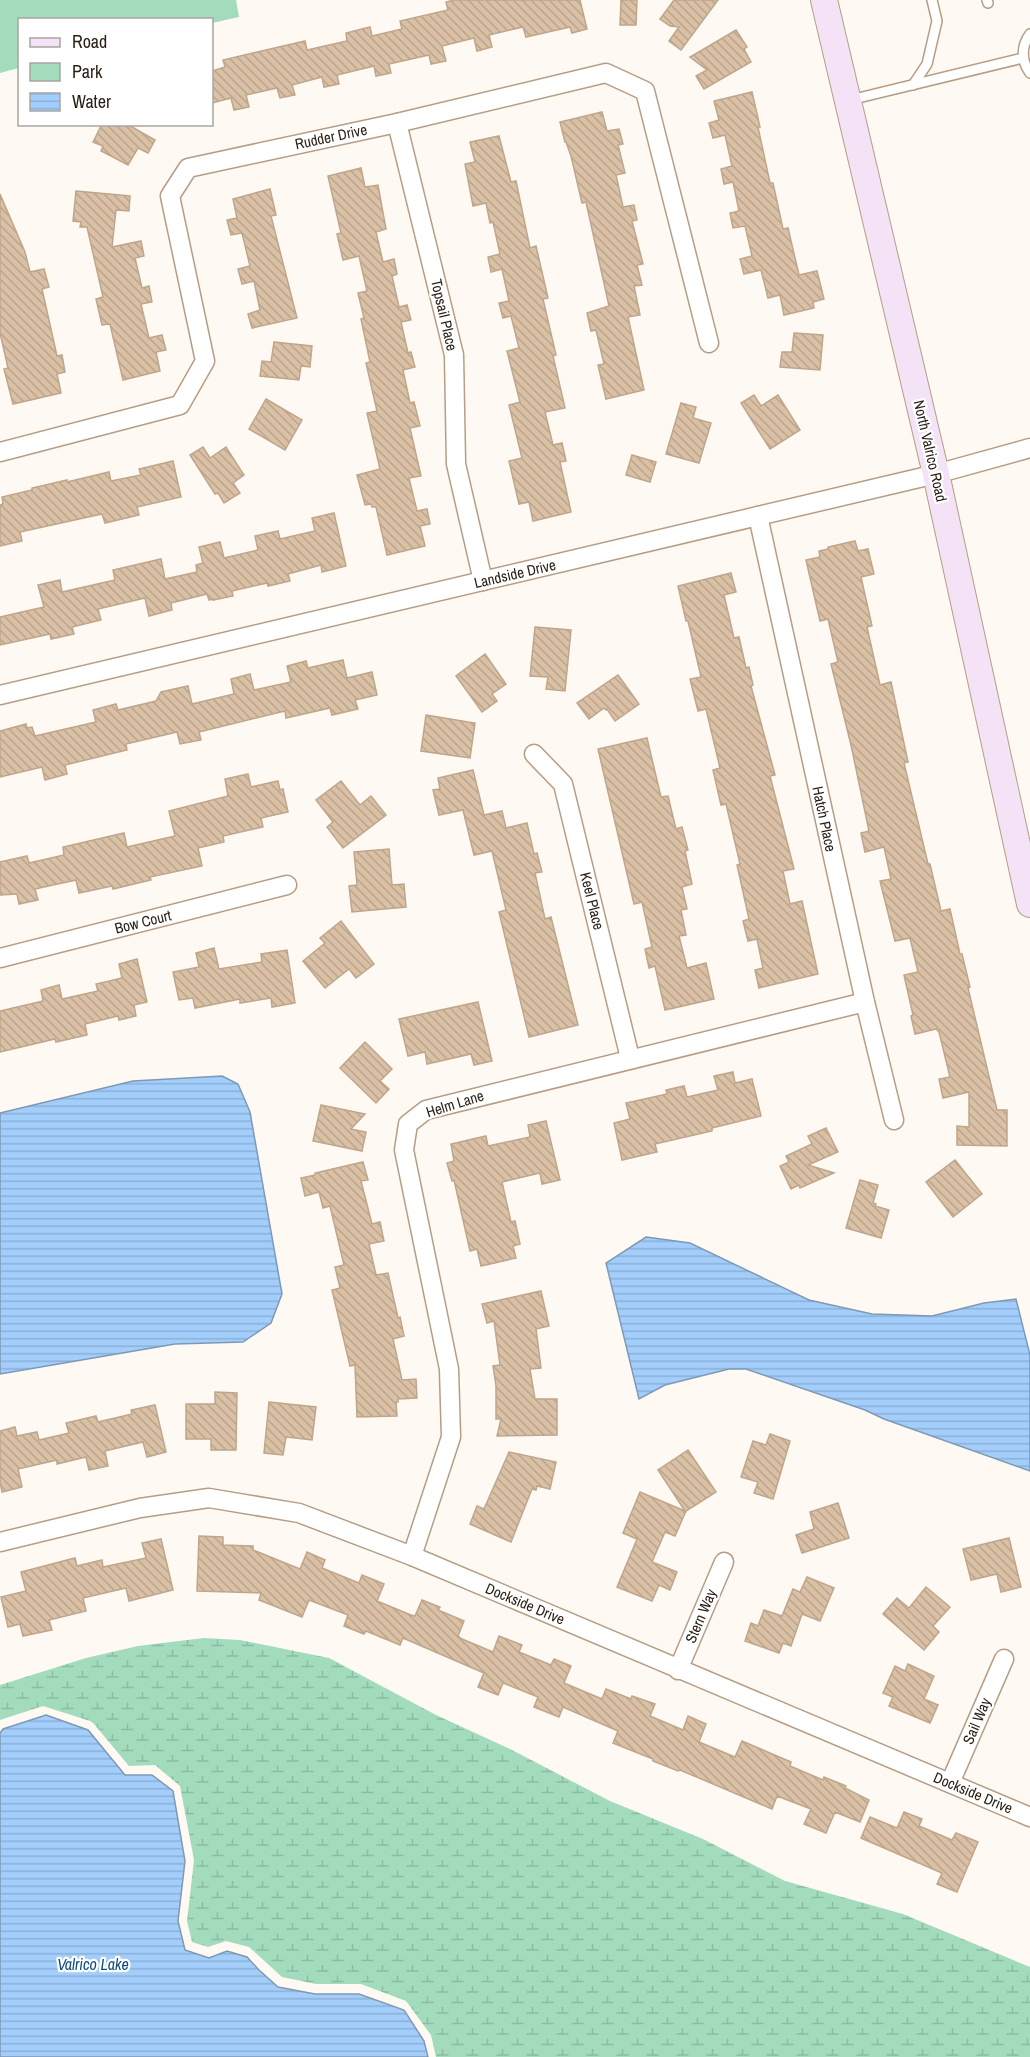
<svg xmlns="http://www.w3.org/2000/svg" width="1030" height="2057" font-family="'Archivo Narrow',sans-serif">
	<defs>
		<pattern id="wetland-marsh" width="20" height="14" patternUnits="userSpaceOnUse" patternTransform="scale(1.5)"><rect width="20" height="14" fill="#a3dbbd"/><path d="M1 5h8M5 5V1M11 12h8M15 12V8" fill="none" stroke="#8cbca2"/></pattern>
		<pattern id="water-rules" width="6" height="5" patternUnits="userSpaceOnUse" patternTransform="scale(1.5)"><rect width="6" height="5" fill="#a3cefb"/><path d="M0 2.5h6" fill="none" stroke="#8cb0d6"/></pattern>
		<pattern id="building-back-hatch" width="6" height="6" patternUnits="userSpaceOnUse" patternTransform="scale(1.5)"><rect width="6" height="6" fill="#dac0a5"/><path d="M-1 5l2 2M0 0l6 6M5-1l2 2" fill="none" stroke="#bba58d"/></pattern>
	</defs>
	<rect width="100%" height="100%" fill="#fff9f4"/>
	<polygon fill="url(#wetland-marsh)" points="204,1638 240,1640 329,1658 436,1715 512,1750 610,1801 703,1839 785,1881 903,1914 1030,1967 1030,2057 436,2057 431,2035 406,2001 361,1984 316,1984 282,1977 249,1947 226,1941 208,1947 192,1942 187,1921 194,1860 180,1786 155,1765 129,1766 94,1724 90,1721 43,1706 0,1720 0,1685 86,1658 138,1646"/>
	<polygon fill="#a3dbbd" points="0,0 236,0 239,17 212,23 212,20 20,20 19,68 0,73"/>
	<g fill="url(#water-rules)" stroke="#7e99b6" stroke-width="1.5">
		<polygon points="222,1076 238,1084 250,1112 282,1294 271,1323 243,1342 175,1344 0,1374 0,1113 133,1081"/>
		<polygon points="646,1237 690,1243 809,1300 872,1314 932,1316 984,1303 1016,1299 1030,1355 1030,1471 884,1419 865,1410 746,1369 729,1369 665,1385 639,1399 606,1263"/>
		<polygon points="46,1715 88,1730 125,1775 152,1775 173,1791 185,1861 178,1921 185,1950 209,1958 227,1951 247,1957 259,1970 278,1987 315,1994 359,1994 404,2010 424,2041 428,2057 0,2057 0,1733 3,1729"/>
	</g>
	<g fill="url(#building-back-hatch)" stroke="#bfa68b" stroke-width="1.5">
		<polygon points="454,0 580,0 587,29 572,33 570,27 526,37 523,27 489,35 492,47 477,51 474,38 442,46 446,61 431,64 429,55 389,64 391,73 376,76 374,66 337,75 339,84 324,87 322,77 292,85 295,95 280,98 277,88 246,95 249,107 234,110 231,98 212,103 212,71 225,67 223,60 305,41 307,50 347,41 346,33 370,27 372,36 402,29 400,21 448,10 446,2"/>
		<polygon points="621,0 637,0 636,25 620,25"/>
		<polygon points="674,0 718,0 681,50 669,41 679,27 670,26 660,19"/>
		<polygon points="736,30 747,47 744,49 751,62 704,89 696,76 707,70 690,57"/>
		<polygon points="752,92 760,127 758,127 770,183 773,183 783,229 788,228 799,275 817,271 824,299 813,302 814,308 784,315 780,295 768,298 761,270 744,274 740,259 752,256 745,226 733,228 730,213 739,211 733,182 724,184 721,169 732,166 725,135 713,138 709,123 719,120 714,101"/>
		<polygon points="602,112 607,131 619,129 623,144 618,145 625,173 616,175 623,207 634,205 637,220 632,221 643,264 637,265 642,285 634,286 640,315 628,317 644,390 606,399 598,365 604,364 596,330 591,331 587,313 609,306 586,202 582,203 571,156 566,142 565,142 560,122"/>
		<polygon points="102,124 127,124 155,140 148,153 138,148 128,165 101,151 103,146 93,142"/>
		<polygon points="499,136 511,182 516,181 530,248 536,246 548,298 543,299 556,355 553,356 565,408 545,412 553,445 562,443 566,461 560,462 571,512 533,521 529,502 519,504 509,461 522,458 509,405 520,402 507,351 519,348 511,316 503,318 499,303 509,301 502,269 491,272 488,257 500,254 493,222 490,223 486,203 473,206 465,164 475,162 470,142"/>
		<polygon points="361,168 365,187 378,185 386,229 376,232 383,262 394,259 397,274 392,276 399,307 407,305 411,320 401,322 408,353 411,352 415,367 403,370 410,403 414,402 420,426 410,428 421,476 409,478 417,511 427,509 430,524 420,526 425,546 387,555 376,507 372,507 371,504 365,505 357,475 380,469 367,413 377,411 366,363 370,362 361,319 364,318 358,293 367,291 359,256 343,260 337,234 341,233 328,176"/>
		<polygon points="270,189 276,215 271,216 297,318 252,328 248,314 260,310 254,281 242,284 238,269 250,266 242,233 231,235 227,220 237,218 233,199"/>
		<polygon points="76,191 130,196 129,211 116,210 112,247 141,241 144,256 135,258 142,288 149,286 152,302 141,304 149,338 162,335 166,350 156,352 160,371 123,380 110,324 102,325 96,299 103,297 87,227 80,227 81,222 73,221"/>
		<polygon points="0,194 25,252 30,272 44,269 49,287 42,289 57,356 62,355 65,372 57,374 61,393 13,404 4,369 8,368 0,333"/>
		<polygon points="794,333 823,335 820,370 780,367 782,352 792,352"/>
		<polygon points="274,342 312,346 310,367 301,366 299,380 260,376 262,361 271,362"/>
		<polygon points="754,395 761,406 778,395 800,430 770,449 741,403"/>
		<polygon points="266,399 302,420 285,450 249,429"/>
		<polygon points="681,403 696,407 693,418 711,423 699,463 666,454"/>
		<polygon points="203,447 210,458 226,447 244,475 233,483 240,493 224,503 218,493 215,494 190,455"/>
		<polygon points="632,455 656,462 650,482 626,475"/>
		<polygon points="173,461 181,497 137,507 139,515 105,523 102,514 20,532 22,541 0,546 0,505 3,504 2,497 32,490 32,488 67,480 67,482 109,472 111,481 141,475 139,469"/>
		<polygon points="334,513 346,566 322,572 321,565 288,574 290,581 268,586 267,583 232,591 233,596 213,600 213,599 209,600 207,594 171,603 172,610 149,616 145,598 98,609 101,620 72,627 74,634 51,639 50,634 0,645 0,617 44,607 38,585 60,580 62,592 115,580 113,570 161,559 165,579 197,572 196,565 203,563 199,547 220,542 224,558 258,550 255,536 278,531 280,539 315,531 312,518"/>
		<polygon points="855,541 858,551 868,549 874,574 861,577 872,626 867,627 880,685 891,682 908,762 904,763 928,864 930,864 941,911 950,909 960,954 962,954 970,987 968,988 997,1110 1007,1110 1007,1146 957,1145 957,1126 969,1127 969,1092 943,1098 939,1079 950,1077 939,1032 936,1029 915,1034 911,1016 913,1015 904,975 918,972 910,938 895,941 880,881 891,879 884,847 865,852 861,833 869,831 851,745 831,664 838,662 828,619 820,621 806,560 820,557 819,551 828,549 828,547"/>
		<polygon points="731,573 736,592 724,595 734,638 739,637 746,668 749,667 753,685 751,686 775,775 770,776 794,869 783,871 790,904 802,901 818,974 759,988 755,970 763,968 757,939 748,941 743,921 749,919 737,865 740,864 726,804 721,805 713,770 720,768 706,709 698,711 690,679 701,677 688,621 686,621 678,586"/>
		<polygon points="535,627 571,630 565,691 546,689 548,677 530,676"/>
		<polygon points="485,654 506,684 492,694 497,701 482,712 456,676"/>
		<polygon points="343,660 347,678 372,672 377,695 355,700 358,709 332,715 330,708 286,718 285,711 199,732 201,740 180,744 177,732 126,744 127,750 65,765 67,774 45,780 42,767 0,777 0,731 26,724 27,728 32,727 35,736 96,722 93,710 116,704 118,710 156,701 161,692 188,686 192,704 234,694 231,679 250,674 254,690 291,682 287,666 306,661 308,668"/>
		<polygon points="618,675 639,704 615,721 607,709 606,710 604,708 589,719 577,703"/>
		<polygon points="426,715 475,723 470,758 421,751"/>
		<polygon points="647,738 661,797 668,796 676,829 682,827 688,850 685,851 692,884 682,887 687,909 681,910 686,935 679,936 687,968 706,963 714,999 665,1010 655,966 649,968 645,949 652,947 642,902 634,904 598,749"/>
		<polygon points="473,770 484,815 502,811 506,828 527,823 534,854 537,853 542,872 535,873 545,919 551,917 578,1025 529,1037 499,912 506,910 492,851 474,855 463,810 439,815 433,790 440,789 438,778"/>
		<polygon points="248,774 251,787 278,781 280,790 283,789 288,812 261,818 263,827 223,836 224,842 198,848 202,866 150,877 151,880 113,889 112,886 79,893 76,880 35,889 38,900 19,904 17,894 0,895 0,862 27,856 29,863 64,855 63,847 124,833 127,847 175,836 169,811 228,796 225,779"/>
		<polygon points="341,781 360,805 371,796 386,815 343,848 327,827 333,822 316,800"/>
		<polygon points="389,849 392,885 404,884 406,907 352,912 349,886 357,885 354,852"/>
		<polygon points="341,921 374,964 356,978 349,969 325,988 303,961 325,943 320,938"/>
		<polygon points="214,948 219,969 262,962 261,954 287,950 295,1003 272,1007 271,998 240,1003 240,999 195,1008 193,998 179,1000 173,972 199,967 196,953"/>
		<polygon points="137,959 147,1002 134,1005 136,1016 119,1020 118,1016 85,1024 87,1035 56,1042 55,1039 0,1052 0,1011 43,1001 41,990 59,985 62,999 98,991 96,984 122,978 119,964"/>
		<polygon points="478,1002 492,1061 474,1065 471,1054 427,1064 425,1052 408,1056 399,1019"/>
		<polygon points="365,1042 392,1069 380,1081 389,1089 376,1103 340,1068"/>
		<polygon points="733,1072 735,1083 752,1079 761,1116 712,1128 712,1131 655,1144 657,1152 622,1160 614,1123 630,1119 626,1103 667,1094 666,1090 684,1086 687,1097 718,1090 714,1076"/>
		<polygon points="321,1105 365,1114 351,1129 366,1132 362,1151 313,1141"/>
		<polygon points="546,1121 560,1180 542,1184 540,1173 502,1182 511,1222 515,1221 520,1244 513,1246 516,1258 481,1266 477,1249 470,1251 454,1180 452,1181 447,1163 454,1161 451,1144 486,1136 488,1146 530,1137 528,1125"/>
		<polygon points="826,1128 838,1152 808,1165 834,1173 800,1188 799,1185 791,1189 780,1166 789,1162 786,1156 812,1144 808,1136"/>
		<polygon points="955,1160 982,1194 953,1217 926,1182"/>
		<polygon points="363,1162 368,1180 361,1181 372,1224 380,1222 384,1241 369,1244 376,1275 388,1273 398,1318 400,1317 404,1336 393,1339 402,1380 416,1379 417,1398 398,1399 398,1402 396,1402 397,1416 357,1417 355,1365 350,1366 332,1290 340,1288 335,1267 344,1265 330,1206 323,1208 319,1192 305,1196 301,1178 315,1175 315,1173"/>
		<polygon points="860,1180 878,1185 873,1203 876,1204 875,1206 889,1210 881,1238 846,1228"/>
		<polygon points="541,1291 549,1326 536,1329 541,1368 530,1369 535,1399 557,1399 557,1435 497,1436 501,1419 496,1419 496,1386 493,1366 500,1365 494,1321 487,1323 482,1304"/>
		<polygon points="215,1392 237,1393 236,1450 211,1450 211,1439 186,1439 186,1404 215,1404"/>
		<polygon points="269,1402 316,1407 312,1440 286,1437 283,1455 264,1453"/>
		<polygon points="155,1405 166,1452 147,1457 143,1442 105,1451 108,1466 89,1470 86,1457 57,1464 57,1460 18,1469 22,1487 2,1492 0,1482 0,1431 15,1427 17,1436 37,1432 39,1440 69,1433 66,1423 96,1416 98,1422 132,1414 131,1410"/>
		<polygon points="770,1434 790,1441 773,1499 754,1493 758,1482 741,1477 753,1441 766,1445"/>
		<polygon points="688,1450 716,1492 686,1511 675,1536 665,1532 652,1562 677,1572 670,1590 659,1585 652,1601 617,1587 637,1539 623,1533 640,1492 685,1511 658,1470"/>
		<polygon points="509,1452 556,1462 550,1489 537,1486 536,1490 532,1489 511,1542 470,1524 477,1506 484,1509"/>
		<polygon points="838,1503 849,1538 802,1553 796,1535 814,1529 810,1512"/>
		<polygon points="199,1536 223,1537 223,1545 253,1546 253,1550 300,1569 307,1552 325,1560 322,1568 359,1583 362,1575 384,1584 377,1601 411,1615 415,1616 422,1600 440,1607 438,1610 464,1621 458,1636 462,1639 493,1652 499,1636 522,1645 519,1652 551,1665 554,1659 571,1666 564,1683 602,1699 606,1689 631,1699 632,1696 655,1704 650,1716 683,1730 688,1716 706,1724 699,1742 735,1757 742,1741 791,1762 790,1766 823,1780 824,1777 846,1786 845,1788 869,1800 860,1822 835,1812 826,1833 804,1824 811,1809 777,1796 772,1809 680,1770 678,1771 653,1761 653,1759 613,1743 618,1731 563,1707 559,1717 534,1707 538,1697 503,1683 498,1695 478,1687 484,1673 403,1638 400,1645 366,1631 364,1634 344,1626 348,1615 309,1600 302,1617 259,1600 261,1593 197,1591"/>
		<polygon points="1009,1538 1021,1587 1001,1592 997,1574 971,1580 963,1549"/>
		<polygon points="161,1539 173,1590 129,1601 126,1588 83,1598 86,1611 49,1620 52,1630 23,1636 20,1624 8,1627 1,1597 26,1591 21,1572 75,1558 77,1566 102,1560 103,1567 146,1558 142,1543"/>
		<polygon points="807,1577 834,1588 820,1621 802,1614 791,1646 783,1643 779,1653 745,1641 751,1623 758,1626 764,1610 782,1616 793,1589 800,1592"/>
		<polygon points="926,1587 950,1607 933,1626 939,1632 924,1650 883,1614 897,1598 909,1608"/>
		<polygon points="908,1664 934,1676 924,1699 938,1705 930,1723 889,1706 893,1697 883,1693 895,1666 905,1671"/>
		<polygon points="904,1812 922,1819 919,1826 952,1840 956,1833 978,1842 957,1892 937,1884 942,1873 861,1838 870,1817 897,1828"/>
	</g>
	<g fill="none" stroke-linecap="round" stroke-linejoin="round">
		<g stroke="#b79d83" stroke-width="12">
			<g id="lane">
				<polyline points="987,0 988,3"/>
				<path d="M 1030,34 C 1021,46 1021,61 1030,73"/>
				<polyline points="913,85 927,64 937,21 932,0"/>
				<polyline points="850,100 1023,58"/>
			</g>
		</g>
		<g stroke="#b79d83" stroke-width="21">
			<g id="street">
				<polyline points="397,123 454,355 456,464 483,581"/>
				<polyline points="0,452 180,405 205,361 170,196 188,168 397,123 606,73 645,91 709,343"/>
				<polyline points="758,516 865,1002 894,1120"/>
				<polyline points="0,695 936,474 1030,448"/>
				<polyline points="534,754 563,784 630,1058"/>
				<polyline points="0,958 287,885"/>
				<polyline points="0,1542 140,1508 209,1498 299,1513 412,1556 1030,1817"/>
				<polyline points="412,1556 451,1437 449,1369 404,1150 408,1124 426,1110 865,1002"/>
				<polyline points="678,1670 724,1562"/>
				<polyline points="950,1783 1004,1659"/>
			</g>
		</g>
		<g stroke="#b79d83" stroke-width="28">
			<polyline id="secondary" points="824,0 936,474 1030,904"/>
		</g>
		<use href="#lane" stroke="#fff" stroke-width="9"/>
		<use href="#street" stroke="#fff" stroke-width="18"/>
		<use href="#secondary" stroke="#f4e2f6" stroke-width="26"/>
	</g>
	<g text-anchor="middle" stroke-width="4.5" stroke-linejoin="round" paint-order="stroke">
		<g font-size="15" fill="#281e14" stroke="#fff">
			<text transform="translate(331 137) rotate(-12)" y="5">Rudder Drive</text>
			<text transform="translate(444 315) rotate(77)" y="5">Topsail Place</text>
			<text transform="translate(930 451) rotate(77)" y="5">North Valrico Road</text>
			<text transform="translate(515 574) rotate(-13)" y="5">Landside Drive</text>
			<text transform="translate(824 819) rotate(78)" y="5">Hatch Place</text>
			<text transform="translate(592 901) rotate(76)" y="5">Keel Place</text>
			<text transform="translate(143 922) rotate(-14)" y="5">Bow Court</text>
			<text transform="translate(455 1104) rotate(-17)" y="5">Helm Lane</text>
			<text transform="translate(525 1604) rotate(23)" y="5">Dockside Drive</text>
			<text transform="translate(701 1616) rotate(-67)" y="5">Stern Way</text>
			<text transform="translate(977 1721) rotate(-67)" y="5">Sail Way</text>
			<text transform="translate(973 1793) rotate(23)" y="5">Dockside Drive</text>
		</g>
		<g font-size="16" font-style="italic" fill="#124b7e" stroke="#fff">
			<text x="93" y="1970">Valrico Lake</text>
		</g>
	</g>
	<rect x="18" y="18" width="195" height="108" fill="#ffffff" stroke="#a9a5a1" stroke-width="1.5"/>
	<rect x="30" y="38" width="30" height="9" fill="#f4e2f6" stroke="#a9a5a1" stroke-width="1.5"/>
	<text x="72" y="48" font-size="18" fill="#281e14">Road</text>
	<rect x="30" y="63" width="30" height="18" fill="#a3dbbd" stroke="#a9a5a1" stroke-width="1.5"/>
	<text x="72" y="78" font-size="18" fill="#281e14">Park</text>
	<rect x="30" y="93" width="30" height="18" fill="url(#water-rules)" stroke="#a9a5a1" stroke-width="1.5"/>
	<text x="72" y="108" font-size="18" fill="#281e14">Water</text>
</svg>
